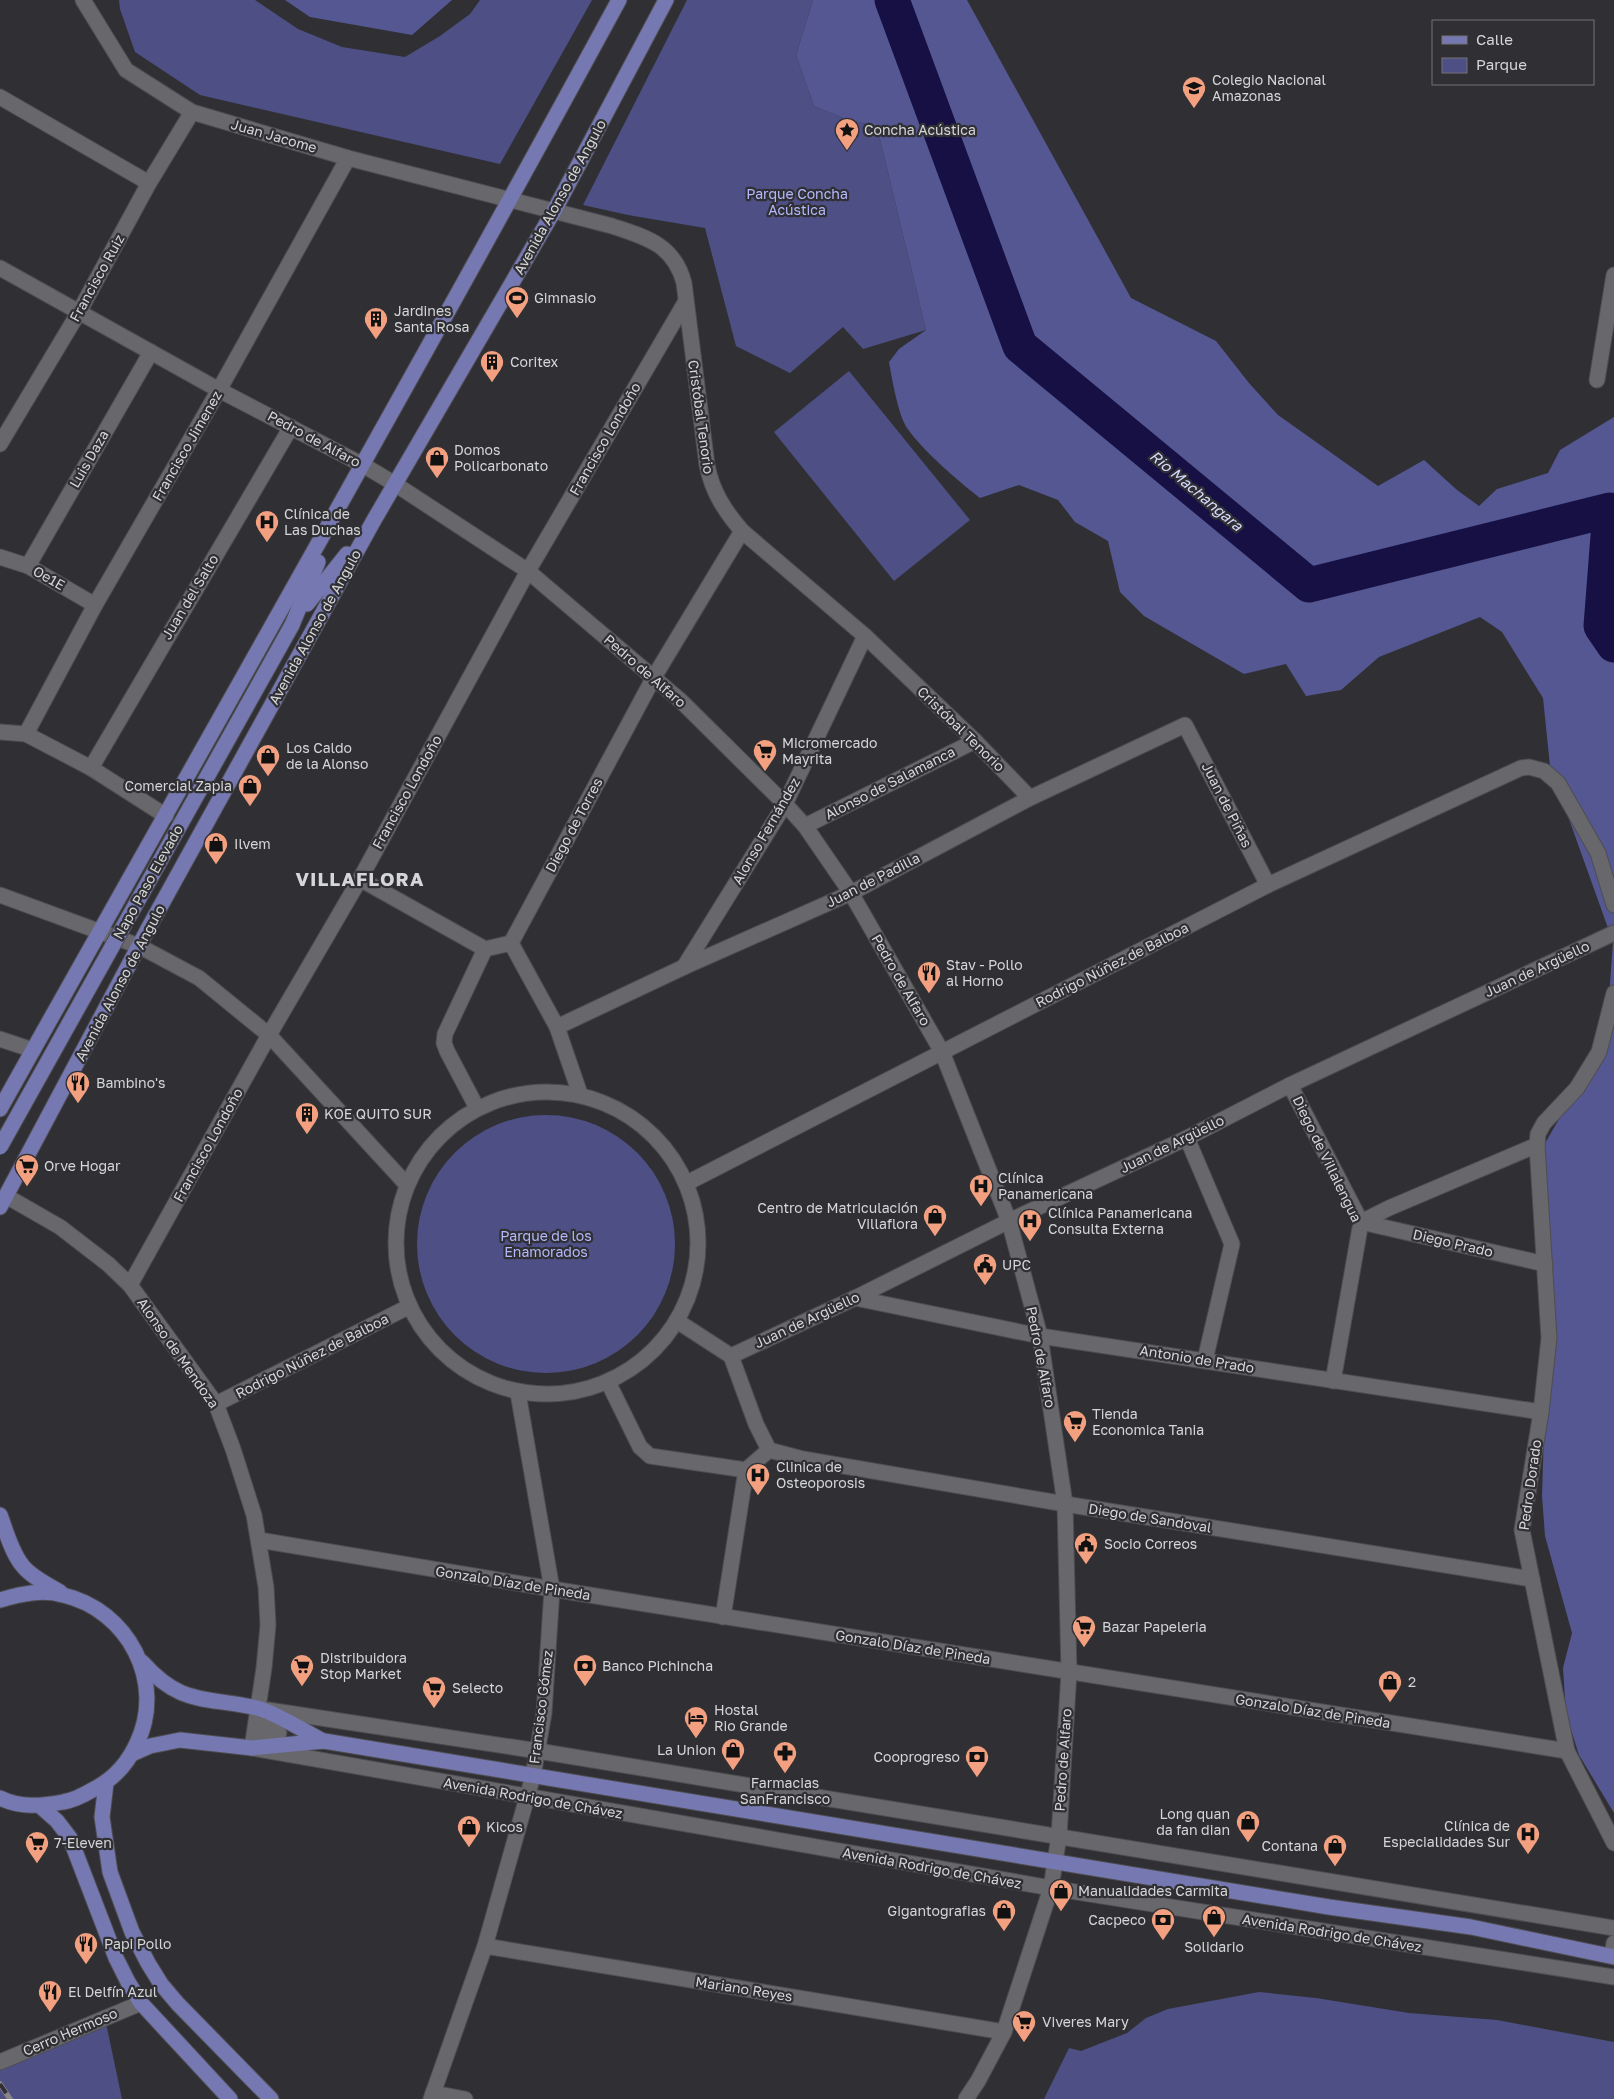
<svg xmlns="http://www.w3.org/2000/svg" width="1614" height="2099" font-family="'Golos Text',sans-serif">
	<rect width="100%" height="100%" fill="#303034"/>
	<g fill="#4d4f85">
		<polygon points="119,0 255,0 298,29 342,47 405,57 440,36 470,14 480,0 592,0 500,164 200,95 135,52 120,9"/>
		<polygon points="687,0 813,0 796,55 814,106 843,118 877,127 926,330 863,349 843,327 790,373 736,346 705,228 628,215 583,205"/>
		<polygon points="849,371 970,520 894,581 774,432"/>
		<circle cx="546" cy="1244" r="129"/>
		<polygon points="1259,1992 1316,1998 1409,2013 1497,2020 1614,2042 1614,2099 1044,2099 1069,2048 1081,2051 1127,2033 1146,2018 1168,2009"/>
		<polygon points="106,2023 122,2099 0,2099 0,2069"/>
	</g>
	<g fill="#545791">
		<polygon points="285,0 452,0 412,35 310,17"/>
		<path d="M 813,0 L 967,0 L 1131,298 L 1216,341 L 1249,383 L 1278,415 L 1378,486 L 1424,460 L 1457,490 L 1479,506 L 1497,489 L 1548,473 L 1560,450 L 1614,417 L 1614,1813 L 1579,1755 L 1566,1714 L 1563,1668 L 1572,1633 L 1545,1536 L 1542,1496 L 1549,1267 L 1537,1157 L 1606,1038 L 1613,942 L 1550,766 L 1543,698 L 1502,632 L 1480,617 L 1379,657 L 1341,690 L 1306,696 L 1286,664 L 1244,674 L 1144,616 L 1120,592 L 1108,541 L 1075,522 L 1058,500 L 1019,485 L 980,498 C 957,480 924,452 907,428 C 898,414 892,379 889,362 L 899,349 L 926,330 L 877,127 L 843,118 L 814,106 L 796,55 Z"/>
	</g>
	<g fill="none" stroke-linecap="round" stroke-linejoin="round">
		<polyline stroke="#161044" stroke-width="35" points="892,0 1020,346 1309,585 1610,510 1601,626 1614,645"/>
		<g stroke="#4d4d51" stroke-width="17">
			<g id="minor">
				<path d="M 83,0 L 126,70 L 192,112 L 348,158 L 612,226 C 645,237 674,244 684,283 L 707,465 C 712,491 724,510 742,531 L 865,636 L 975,741 L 1030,798"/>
				<polyline points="0,97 149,183"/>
				<polyline points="0,268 219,390 363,465 395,484 528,571 543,584 681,701 785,804 805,826 851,893 942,1052 1009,1221 1040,1336 1065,1504 1069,1672 1059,1836 1051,1888 1004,2032 978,2081 966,2099"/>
				<polyline points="1597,380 1614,275"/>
				<polyline points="0,444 79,312 149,183 192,112"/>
				<polyline points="0,557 28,566 95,605"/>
				<polyline points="28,566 151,352"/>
				<polyline points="0,732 26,734 91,768 166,816"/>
				<polyline points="26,734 95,605 219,390 348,158"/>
				<polyline points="91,768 291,427"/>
				<polyline points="805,826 975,741"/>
				<polyline points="360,879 485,949"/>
				<polyline points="0,895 139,946 199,978 269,1035 407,1185"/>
				<polyline points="511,943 654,677 742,531"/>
				<polyline points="511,943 557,1027 580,1094"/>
				<polyline points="684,967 785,804 865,636"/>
				<polyline points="1614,993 1599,1052 1577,1088 1544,1123 1538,1134 1537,1145 1549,1338 1541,1412 1522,1530 1567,1751 1614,1843"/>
				<polyline points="557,1027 684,967 851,893 1030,798 1185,725 1268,885"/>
				<polyline points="0,1039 33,1050"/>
				<polyline points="1290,1085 1361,1222 1333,1381"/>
				<circle cx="547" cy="1243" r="151"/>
				<polyline points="477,1108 447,1051 444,1043 445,1034 485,949 511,943"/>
				<polyline points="1187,1138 1232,1244 1205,1360"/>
				<polyline points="687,1183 1268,885 1521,768 1529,767 1544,771 1558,783 1598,853 1614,905"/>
				<polyline points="6,1196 60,1227 108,1264 130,1285 216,1404 233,1449 254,1515 266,1587 268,1625 264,1668 252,1748 1051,1888 1614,1977"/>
				<polyline points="1361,1222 1389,1208 1537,1145"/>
				<polyline points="1361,1222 1545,1264"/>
				<polyline points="130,1285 269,1035 360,879 528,571 686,301"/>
				<polyline points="855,1298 1040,1336 1541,1412"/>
				<polyline points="677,1321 731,1356 756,1424 769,1450"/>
				<polyline points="731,1356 855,1298 1009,1221 1187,1138 1290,1085 1614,933"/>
				<polyline points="608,1382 640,1447 650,1456 746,1470"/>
				<polyline points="216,1404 408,1307"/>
				<polyline points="769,1450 803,1459 1065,1504 1532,1579"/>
				<polyline points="259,1540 552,1589 1567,1751"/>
				<polyline points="723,1617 746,1470 769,1450"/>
				<polyline points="268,1710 538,1751 1614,1928"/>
				<polygon points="264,1726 266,1727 279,1733 262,1734"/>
				<polyline points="485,1946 1004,2032"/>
				<polyline points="1612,1956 1614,1943"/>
				<polyline points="0,2062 141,2003"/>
				<polyline points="433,2093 465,2099"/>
				<polyline points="431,2099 485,1946 533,1776 544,1713 552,1589 518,1393"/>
			</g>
		</g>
		<g stroke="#4d4d51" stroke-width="17">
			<g id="major">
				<polyline points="307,604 347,554"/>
				<polyline points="292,625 318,562"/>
				<path d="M 0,1109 C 207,740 417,372 619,0"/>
				<polyline points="0,1207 149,927 374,520 555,209 666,0"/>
				<path d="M 0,1515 C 6,1531 11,1551 22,1565 C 31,1577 47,1584 60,1592"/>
				<path d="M 0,1600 C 21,1594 42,1589 63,1595 C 128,1610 166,1682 137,1743 C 128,1763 114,1779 94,1789 C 84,1795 75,1800 63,1802 C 42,1806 20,1808 0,1798"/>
				<path d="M 142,1662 C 182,1707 205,1696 257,1708 C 274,1712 306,1732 323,1741"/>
				<polyline points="132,1754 150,1746 180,1740 252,1748 324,1741 1329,1907 1471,1927 1614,1957"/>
				<polyline points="106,1783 102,1817 110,1872 132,1932 148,1963 161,1984 178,2004 271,2099"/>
				<polyline points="40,1806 57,1821 70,1838 116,1958 128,1982 141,2003 230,2099"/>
			</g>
		</g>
		<use href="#minor" stroke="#68686c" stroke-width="15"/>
		<use href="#major" stroke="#7678b2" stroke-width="15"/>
		<g stroke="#868689" stroke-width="5.5">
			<polyline id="rail" points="0,2084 10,2099"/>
		</g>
		<use href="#rail" stroke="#303034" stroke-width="4" stroke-dasharray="11" stroke-linecap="butt"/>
		<g stroke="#4d4d51" stroke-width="17" stroke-linecap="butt">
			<polyline id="major-bridge" points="0,1147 292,625"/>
		</g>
		<use href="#major-bridge" stroke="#7678b2" stroke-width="15"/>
	</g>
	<defs>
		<g id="school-pin" transform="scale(1.25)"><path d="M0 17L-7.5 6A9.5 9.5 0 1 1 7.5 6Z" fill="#f2a07f" stroke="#303034"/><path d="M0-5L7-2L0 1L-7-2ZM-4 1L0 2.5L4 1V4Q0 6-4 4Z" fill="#111"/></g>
		<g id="sight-pin" transform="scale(1.25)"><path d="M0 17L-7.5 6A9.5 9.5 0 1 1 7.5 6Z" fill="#f2a07f" stroke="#303034"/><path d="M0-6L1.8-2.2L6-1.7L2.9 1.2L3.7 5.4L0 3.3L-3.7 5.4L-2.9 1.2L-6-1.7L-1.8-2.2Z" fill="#111"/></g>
		<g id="stadium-pin" transform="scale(1.25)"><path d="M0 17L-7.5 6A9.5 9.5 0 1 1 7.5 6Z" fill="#f2a07f" stroke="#303034"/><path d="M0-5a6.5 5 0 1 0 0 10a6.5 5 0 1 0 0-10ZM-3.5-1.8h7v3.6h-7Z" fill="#111"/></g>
		<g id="building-pin" transform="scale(1.25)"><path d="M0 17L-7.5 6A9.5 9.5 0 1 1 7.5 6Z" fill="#f2a07f" stroke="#303034"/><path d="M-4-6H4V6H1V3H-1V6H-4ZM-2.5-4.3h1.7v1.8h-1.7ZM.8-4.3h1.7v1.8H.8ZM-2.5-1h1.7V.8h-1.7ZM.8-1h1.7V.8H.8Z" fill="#111"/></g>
		<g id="shop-pin" transform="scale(1.25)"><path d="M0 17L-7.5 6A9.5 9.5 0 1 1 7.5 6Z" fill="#f2a07f" stroke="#303034"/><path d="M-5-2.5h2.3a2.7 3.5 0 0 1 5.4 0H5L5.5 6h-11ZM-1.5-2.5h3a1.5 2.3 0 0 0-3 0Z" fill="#111"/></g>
		<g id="hospital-pin" transform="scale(1.25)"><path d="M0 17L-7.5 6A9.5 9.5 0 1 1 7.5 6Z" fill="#f2a07f" stroke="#303034"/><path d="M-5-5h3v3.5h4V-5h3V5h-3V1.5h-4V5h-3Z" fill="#111"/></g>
		<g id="supermarket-pin" transform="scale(1.25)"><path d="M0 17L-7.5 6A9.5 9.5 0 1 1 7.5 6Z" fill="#f2a07f" stroke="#303034"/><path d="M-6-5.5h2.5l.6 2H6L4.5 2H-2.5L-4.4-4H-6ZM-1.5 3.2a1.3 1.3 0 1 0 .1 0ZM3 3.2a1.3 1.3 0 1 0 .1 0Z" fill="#111"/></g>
		<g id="restaurant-pin" transform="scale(1.25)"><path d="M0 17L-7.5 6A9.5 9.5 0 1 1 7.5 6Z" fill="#f2a07f" stroke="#303034"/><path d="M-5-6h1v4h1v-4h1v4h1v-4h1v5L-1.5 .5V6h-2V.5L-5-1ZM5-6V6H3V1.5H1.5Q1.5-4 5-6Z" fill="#111"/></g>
		<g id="civic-pin" transform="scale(1.25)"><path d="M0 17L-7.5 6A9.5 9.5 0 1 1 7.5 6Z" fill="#f2a07f" stroke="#303034"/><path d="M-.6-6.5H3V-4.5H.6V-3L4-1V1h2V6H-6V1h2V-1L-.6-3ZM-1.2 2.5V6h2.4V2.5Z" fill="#111"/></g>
		<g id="bank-pin" transform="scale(1.25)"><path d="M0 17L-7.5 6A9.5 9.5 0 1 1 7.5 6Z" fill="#f2a07f" stroke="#303034"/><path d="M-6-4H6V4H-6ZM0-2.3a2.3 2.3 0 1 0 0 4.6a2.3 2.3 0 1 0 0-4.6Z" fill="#111"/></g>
		<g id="hotel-pin" transform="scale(1.25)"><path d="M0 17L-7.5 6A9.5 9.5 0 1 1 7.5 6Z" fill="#f2a07f" stroke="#303034"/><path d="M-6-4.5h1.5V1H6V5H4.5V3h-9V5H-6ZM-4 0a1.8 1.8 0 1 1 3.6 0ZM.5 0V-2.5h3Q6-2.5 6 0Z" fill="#111"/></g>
		<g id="pharmacy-pin" transform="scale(1.25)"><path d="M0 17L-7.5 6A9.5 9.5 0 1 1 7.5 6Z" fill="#f2a07f" stroke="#303034"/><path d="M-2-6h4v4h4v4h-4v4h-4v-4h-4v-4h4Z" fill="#111"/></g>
	</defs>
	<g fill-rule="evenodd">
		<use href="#school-pin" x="1194" y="88"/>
		<use href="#sight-pin" x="847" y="130"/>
		<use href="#stadium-pin" x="517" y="298"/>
		<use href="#building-pin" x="376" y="319"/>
		<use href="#building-pin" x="492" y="362"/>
		<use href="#shop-pin" x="437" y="458"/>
		<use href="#hospital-pin" x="267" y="522"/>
		<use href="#supermarket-pin" x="765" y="751"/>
		<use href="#shop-pin" x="268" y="756"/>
		<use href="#shop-pin" x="250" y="786"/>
		<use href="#shop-pin" x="216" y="844"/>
		<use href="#restaurant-pin" x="929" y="973"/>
		<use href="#restaurant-pin" x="78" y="1083"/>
		<use href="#building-pin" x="307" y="1114"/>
		<use href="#supermarket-pin" x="27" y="1166"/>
		<use href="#hospital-pin" x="981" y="1186"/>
		<use href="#shop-pin" x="935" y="1216"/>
		<use href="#hospital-pin" x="1030" y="1221"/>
		<use href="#civic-pin" x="985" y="1265"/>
		<use href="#supermarket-pin" x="1075" y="1422"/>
		<use href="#hospital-pin" x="758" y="1475"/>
		<use href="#civic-pin" x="1086" y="1544"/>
		<use href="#supermarket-pin" x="1084" y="1627"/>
		<use href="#supermarket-pin" x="302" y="1666"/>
		<use href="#bank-pin" x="585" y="1666"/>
		<use href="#shop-pin" x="1390" y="1682"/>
		<use href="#supermarket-pin" x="434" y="1688"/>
		<use href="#hotel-pin" x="696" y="1718"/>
		<use href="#shop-pin" x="733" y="1750"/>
		<use href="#pharmacy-pin" x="785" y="1753"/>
		<use href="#bank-pin" x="977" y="1757"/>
		<use href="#shop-pin" x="1248" y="1822"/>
		<use href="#shop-pin" x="469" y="1827"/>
		<use href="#hospital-pin" x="1528" y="1834"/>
		<use href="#supermarket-pin" x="37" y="1843"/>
		<use href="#shop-pin" x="1335" y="1846"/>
		<use href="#shop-pin" x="1061" y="1891"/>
		<use href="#shop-pin" x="1004" y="1911"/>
		<use href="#shop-pin" x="1214" y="1917"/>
		<use href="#bank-pin" x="1163" y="1920"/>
		<use href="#restaurant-pin" x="86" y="1944"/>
		<use href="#restaurant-pin" x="50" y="1992"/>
		<use href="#supermarket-pin" x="1024" y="2022"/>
	</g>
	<g text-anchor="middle" stroke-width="4.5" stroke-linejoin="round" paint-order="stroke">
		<g font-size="14" fill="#d5d6d8" stroke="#303034" text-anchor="start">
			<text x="1212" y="85">Colegio Nacional<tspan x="1212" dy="16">Amazonas</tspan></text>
			<text x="864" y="135">Concha Acústica</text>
			<text x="534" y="303">Gimnasio</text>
			<text x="394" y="316">Jardines<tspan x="394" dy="16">Santa Rosa</tspan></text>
			<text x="510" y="367">Coritex</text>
			<text x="454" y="455">Domos<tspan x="454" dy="16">Policarbonato</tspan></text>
			<text x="284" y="519">Clínica de<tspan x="284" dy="16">Las Duchas</tspan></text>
			<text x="782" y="748">Micromercado<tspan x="782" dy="16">Mayrita</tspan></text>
			<text x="286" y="753">Los Caldo<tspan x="286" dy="16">de la Alonso</tspan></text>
			<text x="232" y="791" text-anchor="end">Comercial Zapia</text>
			<text x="234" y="849">Ilvem</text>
			<text x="946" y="970">Stav - Pollo<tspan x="946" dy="16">al Horno</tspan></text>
			<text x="96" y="1088">Bambino's</text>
			<text x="324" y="1119">KOE QUITO SUR</text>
			<text x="44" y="1171">Orve Hogar</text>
			<text x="998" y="1183">Clínica<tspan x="998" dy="16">Panamericana</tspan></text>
			<text x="918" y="1213" text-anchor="end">Centro de Matriculación<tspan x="918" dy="16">Villaflora</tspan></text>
			<text x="1048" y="1218">Clínica Panamericana<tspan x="1048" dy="16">Consulta Externa</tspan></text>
			<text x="1002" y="1270">UPC</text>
			<text x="1092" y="1419">Tienda<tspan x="1092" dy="16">Economica Tania</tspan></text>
			<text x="776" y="1472">Clinica de<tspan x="776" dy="16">Osteoporosis</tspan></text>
			<text x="1104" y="1549">Socio Correos</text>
			<text x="1102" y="1632">Bazar Papeleria</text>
			<text x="320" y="1663">Distribuidora<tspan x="320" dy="16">Stop Market</tspan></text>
			<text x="602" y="1671">Banco Pichincha</text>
			<text x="1408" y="1687">2</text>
			<text x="452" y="1693">Selecto</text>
			<text x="714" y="1715">Hostal<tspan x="714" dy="16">Rio Grande</tspan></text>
			<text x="716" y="1755" text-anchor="end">La Union</text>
			<text x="960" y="1762" text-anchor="end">Cooprogreso</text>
			<text x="785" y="1788" text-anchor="middle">Farmacias<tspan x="785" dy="16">SanFrancisco</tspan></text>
			<text x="1230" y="1819" text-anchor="end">Long quan<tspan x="1230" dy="16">da fan dian</tspan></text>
			<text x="1510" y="1831" text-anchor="end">Clínica de<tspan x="1510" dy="16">Especialidades Sur</tspan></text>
			<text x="486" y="1832">Kicos</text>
			<text x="54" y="1848">7-Eleven</text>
			<text x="1318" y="1851" text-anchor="end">Contana</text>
			<text x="1078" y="1896">Manualidades Carmita</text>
			<text x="986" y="1916" text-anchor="end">Gigantografias</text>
			<text x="1146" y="1925" text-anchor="end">Cacpeco</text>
			<text x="104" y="1949">Papi Pollo</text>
			<text x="1214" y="1952" text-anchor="middle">Solidario</text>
			<text x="68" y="1997">El Delfín Azul</text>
			<text x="1042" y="2027">Viveres Mary</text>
		</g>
		<g font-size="14" fill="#d5d6d8" stroke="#303034">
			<text transform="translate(274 136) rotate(16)" y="5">Juan Jacome</text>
			<text transform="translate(560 197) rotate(-61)" y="5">Avenida Alonso de Angulo</text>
			<text transform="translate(97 278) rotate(-61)" y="5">Francisco Ruiz</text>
			<text transform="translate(701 417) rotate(82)" y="5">Cristóbal Tenorio</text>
			<text transform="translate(314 439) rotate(28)" y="5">Pedro de Alfaro</text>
			<text transform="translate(605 439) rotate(-60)" y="5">Francisco Londoño</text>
			<text transform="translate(187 446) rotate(-60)" y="5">Francisco Jimenez</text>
			<text transform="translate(89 459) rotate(-60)" y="5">Luis Daza</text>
			<text transform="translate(49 578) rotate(30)" y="5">Oe1E</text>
			<text transform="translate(190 597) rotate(-59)" y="5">Juan del Salto</text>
			<text transform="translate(315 627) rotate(-61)" y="5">Avenida Alonso de Angulo</text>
			<text transform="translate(645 671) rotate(41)" y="5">Pedro de Alfaro</text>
			<text transform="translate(961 729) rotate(44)" y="5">Cristóbal Tenorio</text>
			<text transform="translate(890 783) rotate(-27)" y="5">Alonso de Salamanca</text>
			<text transform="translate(407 792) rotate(-61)" y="5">Francisco Londoño</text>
			<text transform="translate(1227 805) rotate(63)" y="5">Juan de Piñas</text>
			<text transform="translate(574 825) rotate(-62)" y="5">Diego de Torres</text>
			<text transform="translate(766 831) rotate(-60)" y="5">Alonso Fernández</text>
			<text transform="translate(873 880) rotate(-27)" y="5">Juan de Padilla</text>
			<text transform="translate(148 882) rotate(-61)" y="5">Napo Paso Elevado</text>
			<text transform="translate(1112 965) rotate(-27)" y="5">Rodrigo Núñez de Balboa</text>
			<text transform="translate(1537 969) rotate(-25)" y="5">Juan de Argüello</text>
			<text transform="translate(901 980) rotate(60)" y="5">Pedro de Alfaro</text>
			<text transform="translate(120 983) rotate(-62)" y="5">Avenida Alonso de Angulo</text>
			<text transform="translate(1172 1144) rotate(-26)" y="5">Juan de Argüello</text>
			<text transform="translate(208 1145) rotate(-61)" y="5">Francisco Londoño</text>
			<text transform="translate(1327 1159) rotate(64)" y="5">Diego de Villalengua</text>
			<text transform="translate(1453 1243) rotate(13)" y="5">Diego Prado</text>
			<text transform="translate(807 1320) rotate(-25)" y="5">Juan de Argüello</text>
			<text transform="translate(178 1353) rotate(55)" y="5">Alonso de Mendoza</text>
			<text transform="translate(312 1356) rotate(-27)" y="5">Rodrigo Núñez de Balboa</text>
			<text transform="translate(1041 1357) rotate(79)" y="5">Pedro de Alfaro</text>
			<text transform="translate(1197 1359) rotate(9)" y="5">Antonio de Prado</text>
			<text transform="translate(1530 1485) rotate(-82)" y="5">Pedro Dorado</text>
			<text transform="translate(1150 1518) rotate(9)" y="5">Diego de Sandoval</text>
			<text transform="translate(513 1583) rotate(9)" y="5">Gonzalo Díaz de Pineda</text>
			<text transform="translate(913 1647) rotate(9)" y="5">Gonzalo Díaz de Pineda</text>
			<text transform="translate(541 1707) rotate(-83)" y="5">Francisco Gómez</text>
			<text transform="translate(1313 1711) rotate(9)" y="5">Gonzalo Díaz de Pineda</text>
			<text transform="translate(1063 1760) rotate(-86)" y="5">Pedro de Alfaro</text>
			<text transform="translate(533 1798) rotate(10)" y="5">Avenida Rodrigo de Chávez</text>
			<text transform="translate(932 1868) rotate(10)" y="5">Avenida Rodrigo de Chávez</text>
			<text transform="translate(1332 1933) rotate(9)" y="5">Avenida Rodrigo de Chávez</text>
			<text transform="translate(744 1989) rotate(9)" y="5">Mariano Reyes</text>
			<text transform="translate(70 2032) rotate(-23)" y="5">Cerro Hermoso</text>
		</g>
		<g font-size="14" fill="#b4b9ff" stroke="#303034">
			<text x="797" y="199">Parque Concha<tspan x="797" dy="16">Acústica</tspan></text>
			<text x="546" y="1241">Parque de los<tspan x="546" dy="16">Enamorados</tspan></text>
		</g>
		<g font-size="15" font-style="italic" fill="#d5d9fd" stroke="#303034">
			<text transform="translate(1196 491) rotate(40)" y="5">Rio Machangara</text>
		</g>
		<g font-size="19" font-weight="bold" letter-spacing="1" fill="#d5d6d8" stroke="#303034">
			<text x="360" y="886">VILLAFLORA</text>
		</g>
	</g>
	<rect x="1432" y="20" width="162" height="65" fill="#303034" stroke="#727276"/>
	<rect x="1442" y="36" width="25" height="8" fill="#7678b2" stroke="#727276"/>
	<text x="1476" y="45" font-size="15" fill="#d5d6d8">Calle</text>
	<rect x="1442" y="58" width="25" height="15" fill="#4d4f85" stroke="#727276"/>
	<text x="1476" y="70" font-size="15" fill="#d5d6d8">Parque</text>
</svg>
